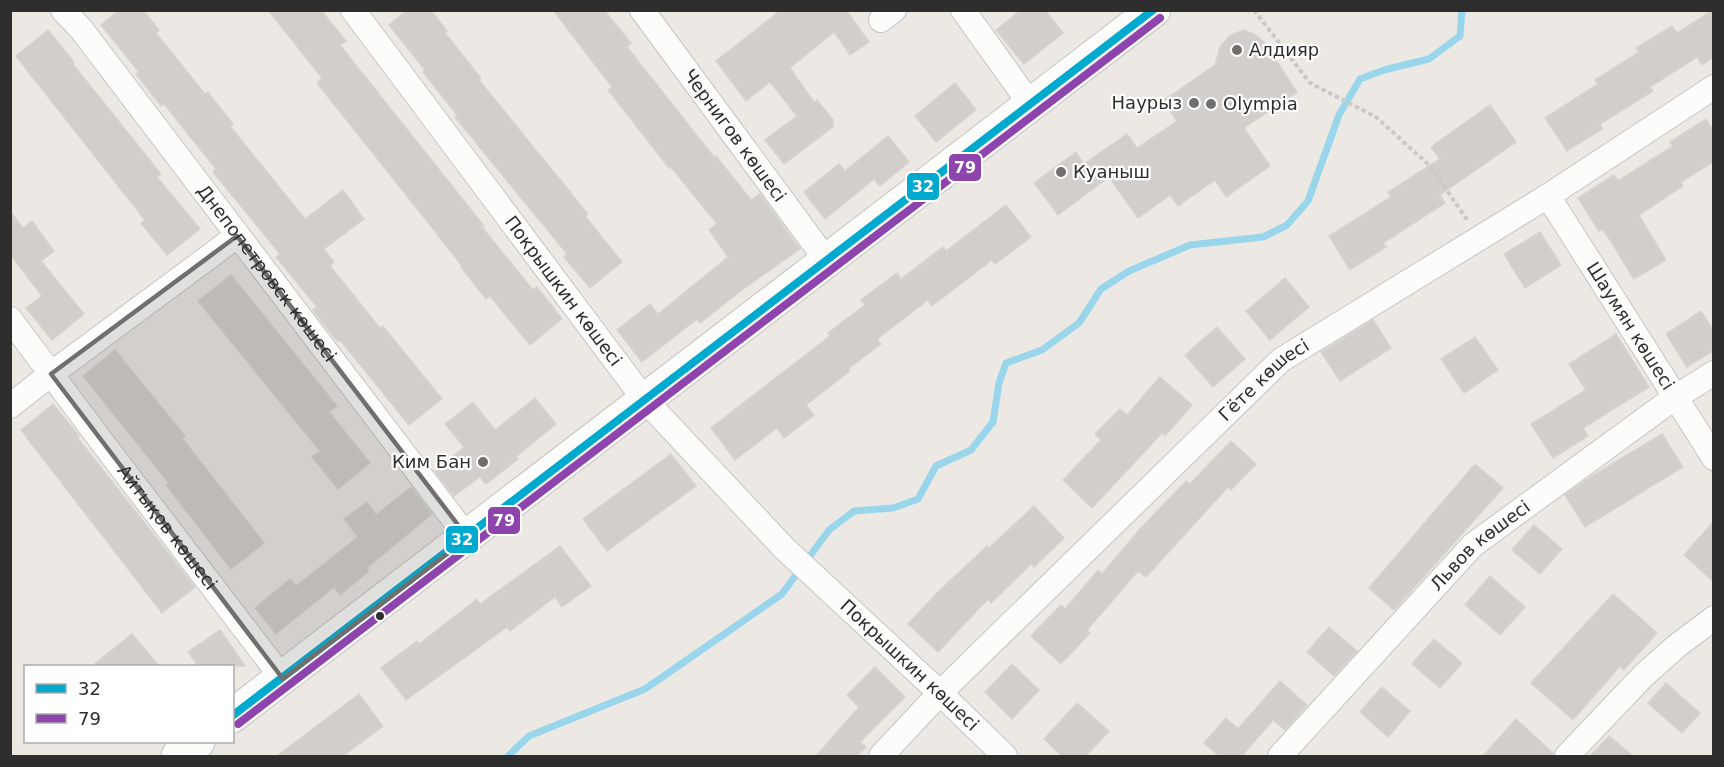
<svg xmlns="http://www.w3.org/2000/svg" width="1724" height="767" font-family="'DejaVu Sans',sans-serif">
	<rect width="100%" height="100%" fill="#ece8e4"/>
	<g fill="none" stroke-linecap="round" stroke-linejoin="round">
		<polyline stroke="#99d6ec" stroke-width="7" points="508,756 529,736 645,689 782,594 829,530 854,511 893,508 918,499 936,466 971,450 993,422 999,383 1006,363 1042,350 1079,323 1101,289 1129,271 1190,245 1263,237 1287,225 1308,201 1339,115 1360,79 1384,70 1429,59 1460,36 1462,10"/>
	</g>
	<g fill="#d1cecb" stroke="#d7d4d0" stroke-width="1.5">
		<polygon points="119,10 143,10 159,30 156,33 205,94 208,92 233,124 230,126 305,219 343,190 364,219 324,249 334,262 330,266 380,328 383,326 442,399 409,425 340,340 338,342 318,317 313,310 317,307 276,257 280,254 213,172 216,169 164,104 161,106 136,74 139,72 101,25"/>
		<polygon points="268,10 321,10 346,41 340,45 484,226 482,227 533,290 537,287 562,319 530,345 490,296 486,299 461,267 462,266 426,220 317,83 322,78"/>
		<polygon points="407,10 431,10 447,31 445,33 481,78 479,80 588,214 585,216 622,262 590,288 564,257 567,254 455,117 457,115 423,72 425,70 389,25"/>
		<polygon points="553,10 604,10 631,43 627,47 714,157 716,156 751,200 760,194 800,249 742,290 700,323 697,319 642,362 617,330 650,304 658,314 728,257 709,230 717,224 671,167 669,168 608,90 612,87"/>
		<polygon points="781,10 846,10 869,42 850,55 834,32 790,68 814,102 817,100 833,120 833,127 784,164 765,140 797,116 770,82 746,101 716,61"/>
		<polygon points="1021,10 1045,10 1063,33 1024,64 996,30"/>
		<polygon points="1713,10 1713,57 1702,65 1697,57 1650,87 1653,91 1600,124 1602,129 1567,151 1545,118 1598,84 1595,80 1639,52 1636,48 1672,26 1677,33"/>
		<polygon points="48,30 74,62 72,63 161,174 157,177 200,229 167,255 141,223 145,220 16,56"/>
		<polygon points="1243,30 1254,34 1264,42 1297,92 1244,128 1270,166 1226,197 1215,180 1178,206 1170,195 1138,218 1109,177 1058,215 1034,183 1076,152 1084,164 1127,134 1137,148 1177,121 1163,101 1215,65 1220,47 1229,36"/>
		<polygon points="955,83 976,110 936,142 915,116"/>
		<polygon points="1490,105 1516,142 1440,195 1445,203 1383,243 1386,247 1350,270 1329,236 1391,197 1388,192 1440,159 1431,147"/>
		<polygon points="1706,119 1713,131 1713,162 1681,182 1683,186 1639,215 1666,260 1634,279 1603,229 1599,231 1578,198 1614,175 1618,181 1673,146 1670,142"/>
		<polygon points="888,136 909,162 880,186 874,179 825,219 804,192 839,164 845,171"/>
		<polygon points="1006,205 1031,237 995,264 992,260 932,306 928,300 877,339 881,344 848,369 850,371 806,405 814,415 784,438 777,428 735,460 711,428 830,336 828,333 865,305 861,300 897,273 901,279 943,247 946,251"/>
		<polygon points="10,211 23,228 32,221 54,251 41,261 84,314 52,340 26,308 42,296 10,254"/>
		<polygon points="1540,232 1561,265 1525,288 1504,254"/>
		<polygon points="231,275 337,406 329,412 370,463 338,489 312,457 320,451 198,301"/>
		<polygon points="1285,278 1309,307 1270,340 1246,311"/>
		<polygon points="1701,311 1713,330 1713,351 1687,367 1666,334"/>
		<polygon points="1373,320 1391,348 1340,381 1321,352"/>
		<polygon points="1217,327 1245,359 1213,387 1185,355"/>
		<polygon points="1616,334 1649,387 1583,428 1588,436 1553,458 1531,424 1586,390 1569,364"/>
		<polygon points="1475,337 1498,370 1464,393 1441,359"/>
		<polygon points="115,350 185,436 182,438 264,543 231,569 166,485 169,483 83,376"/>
		<polygon points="1160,377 1192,405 1165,436 1162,433 1092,508 1063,480 1101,440 1095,434 1120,409 1127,415"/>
		<polygon points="535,398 556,424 516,457 518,459 486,484 480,477 454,496 435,471 464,447 445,424 473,402 495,430"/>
		<polygon points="53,404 79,436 77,437 195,587 162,613 21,430"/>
		<polygon points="1662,434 1683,467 1585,527 1565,495 1592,476"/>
		<polygon points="1231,441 1256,464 1231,490 1228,487 1146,577 1138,571 1087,630 1090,633 1061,664 1031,636 1061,605 1065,609 1098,570 1102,574 1140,529 1186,481 1190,484"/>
		<polygon points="671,454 696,486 607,551 583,519"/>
		<polygon points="1475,464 1503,488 1394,610 1369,588"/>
		<polygon points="411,487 432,514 367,568 369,571 340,595 334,587 276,634 255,608 290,579 296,586 358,537 344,519 367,502 376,515"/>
		<polygon points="1034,506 1064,538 1034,567 1031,564 991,603 988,599 938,652 908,624 938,592 987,546 989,548"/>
		<polygon points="1713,522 1713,581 1684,555"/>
		<polygon points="1534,525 1562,549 1540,574 1512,550"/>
		<polygon points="560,546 591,586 562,607 555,597 510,631 507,627 406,700 381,668 417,641 419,644 477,599 480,604"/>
		<polygon points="1490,576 1525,607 1500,635 1465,605"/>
		<polygon points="1613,594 1657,633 1624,670 1620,666 1573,720 1531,683"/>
		<polygon points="1329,627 1357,651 1334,676 1307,652"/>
		<polygon points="220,630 245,666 198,666 188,652"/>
		<polygon points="132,634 159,666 92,666"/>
		<polygon points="1434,639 1462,663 1440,688 1412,664"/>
		<polygon points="1012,664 1039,690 1012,719 985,692"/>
		<polygon points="875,667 905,697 860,742 866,747 857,756 816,756 859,707 847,695"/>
		<polygon points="1280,681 1307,705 1285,730 1273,720 1242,756 1219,756 1204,743 1226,718 1238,729"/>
		<polygon points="1666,683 1700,713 1682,733 1648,703"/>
		<polygon points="1382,687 1410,711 1388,737 1360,712"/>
		<polygon points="359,694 383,726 343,756 277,756"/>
		<polygon points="1077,703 1109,731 1086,756 1062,756 1044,739"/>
		<polygon points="1516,719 1553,753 1553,756 1483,756"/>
		<polygon points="1609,736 1633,756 1590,756"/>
	</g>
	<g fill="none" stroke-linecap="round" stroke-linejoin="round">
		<g stroke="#c5c4c5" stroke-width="26">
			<g id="street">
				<path id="s1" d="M 63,10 L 81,29 L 468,538"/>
				<path id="s2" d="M 353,10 L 644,399 L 784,548 L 940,693 L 1005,756"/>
				<path id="s3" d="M 642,10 L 827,261"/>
				<polyline points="963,10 1031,105"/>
				<polyline points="881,20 894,10"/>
				<path id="s4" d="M 1548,196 L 1714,458"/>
				<path id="s5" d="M 10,319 L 105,446 L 283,679"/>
				<polyline points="10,406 51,374 237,236"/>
				<path id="s6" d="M 881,756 L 940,693 L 1281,360 L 1548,196 L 1714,87"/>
				<path id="s7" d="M 1280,756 L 1473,545 L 1674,398 L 1714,373"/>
				<polyline points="1567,756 1644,675 1678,645 1714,618"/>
			</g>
		</g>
		<g stroke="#c5c4c5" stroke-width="35">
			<g id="secondary">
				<polyline points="232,716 1154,10"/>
				<polyline points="178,756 198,742"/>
			</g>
		</g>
		<polyline stroke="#c9c9c8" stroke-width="4" stroke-dasharray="4.5 3" stroke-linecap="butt" points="1254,10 1310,83 1376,117 1430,166 1468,221"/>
		<use href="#street" stroke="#fcfcfb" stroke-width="24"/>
		<use href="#secondary" stroke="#fcfcfb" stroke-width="33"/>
		<g stroke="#fff" stroke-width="12">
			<polyline id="bus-1" points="232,716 1153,10"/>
		</g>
		<g stroke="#fff" stroke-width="12">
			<polyline id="bus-2" points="238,724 1160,18"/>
		</g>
		<use href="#bus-1" stroke="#00a9ce" stroke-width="8"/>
		<use href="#bus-2" stroke="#8e44ad" stroke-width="8"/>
	</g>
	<path fill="#706f6e" fill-opacity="0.2" stroke="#706f6e" stroke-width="4.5" stroke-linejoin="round" d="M 237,236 L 468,538 L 283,679 L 51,374 Z"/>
	<g fill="#706f6e" stroke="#fff" stroke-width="2">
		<circle cx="1237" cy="50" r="6"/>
		<circle cx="1194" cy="103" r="6"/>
		<circle cx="1211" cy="104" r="6"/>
		<circle cx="1061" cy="172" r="6"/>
		<circle cx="483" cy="462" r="6"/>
	</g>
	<circle fill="#2e2e2e" stroke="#fff" stroke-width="2" cx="380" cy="616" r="5"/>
	<g text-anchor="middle" stroke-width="4.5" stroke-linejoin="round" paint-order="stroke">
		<g font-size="18" fill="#2e2e2e" stroke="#fff" text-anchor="start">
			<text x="1249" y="56">Алдияр</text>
			<text x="1182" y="109" text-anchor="end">Наурыз</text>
			<text x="1223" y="110">Olympia</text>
			<text x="1073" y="178">Куаныш</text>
			<text x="471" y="468" text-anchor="end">Ким Бан</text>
		</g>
		<g font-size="18" fill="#2e2e2e" stroke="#fff">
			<text dy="6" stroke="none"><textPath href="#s3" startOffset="156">Чернигов көшесі</textPath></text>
			<text dy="6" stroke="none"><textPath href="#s1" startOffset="333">Днепопетровск көшесі</textPath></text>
			<text dy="6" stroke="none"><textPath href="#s2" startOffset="351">Покрышкин көшесі</textPath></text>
			<text dy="6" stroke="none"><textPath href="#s4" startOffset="154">Шаумян көшесі</textPath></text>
			<text dy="6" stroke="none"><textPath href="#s6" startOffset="537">Гёте көшесі</textPath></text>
			<text dy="6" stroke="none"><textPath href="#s5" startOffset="261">Айтықов көшесі</textPath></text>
			<text dy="6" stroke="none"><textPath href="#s7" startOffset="291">Львов көшесі</textPath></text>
			<text dy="6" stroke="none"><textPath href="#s2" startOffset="862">Покрышкин көшесі</textPath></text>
		</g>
	</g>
	<g stroke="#fff" stroke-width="2">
		<rect x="948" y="153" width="34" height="29" rx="6" fill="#8e44ad"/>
		<rect x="906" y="172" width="34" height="29" rx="6" fill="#00a9ce"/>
		<rect x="487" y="506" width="34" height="29" rx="6" fill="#8e44ad"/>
		<rect x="445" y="525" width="34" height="29" rx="6" fill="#00a9ce"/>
	</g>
	<g font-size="16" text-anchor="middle" font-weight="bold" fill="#fff">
		<text x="965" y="173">79</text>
		<text x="923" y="192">32</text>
		<text x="504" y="526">79</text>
		<text x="462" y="545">32</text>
	</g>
	<rect width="1724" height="767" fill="none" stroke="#2e2e2e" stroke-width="24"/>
	<rect x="24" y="665" width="210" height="78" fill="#ffffff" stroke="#ababab" stroke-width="1.5"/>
	<rect x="36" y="684" width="30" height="9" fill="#00a9ce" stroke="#ababab" stroke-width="1.5"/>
	<text x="78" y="695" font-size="18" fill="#2e2e2e">32</text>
	<rect x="36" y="714" width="30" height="9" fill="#8e44ad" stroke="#ababab" stroke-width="1.5"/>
	<text x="78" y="725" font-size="18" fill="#2e2e2e">79</text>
</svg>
